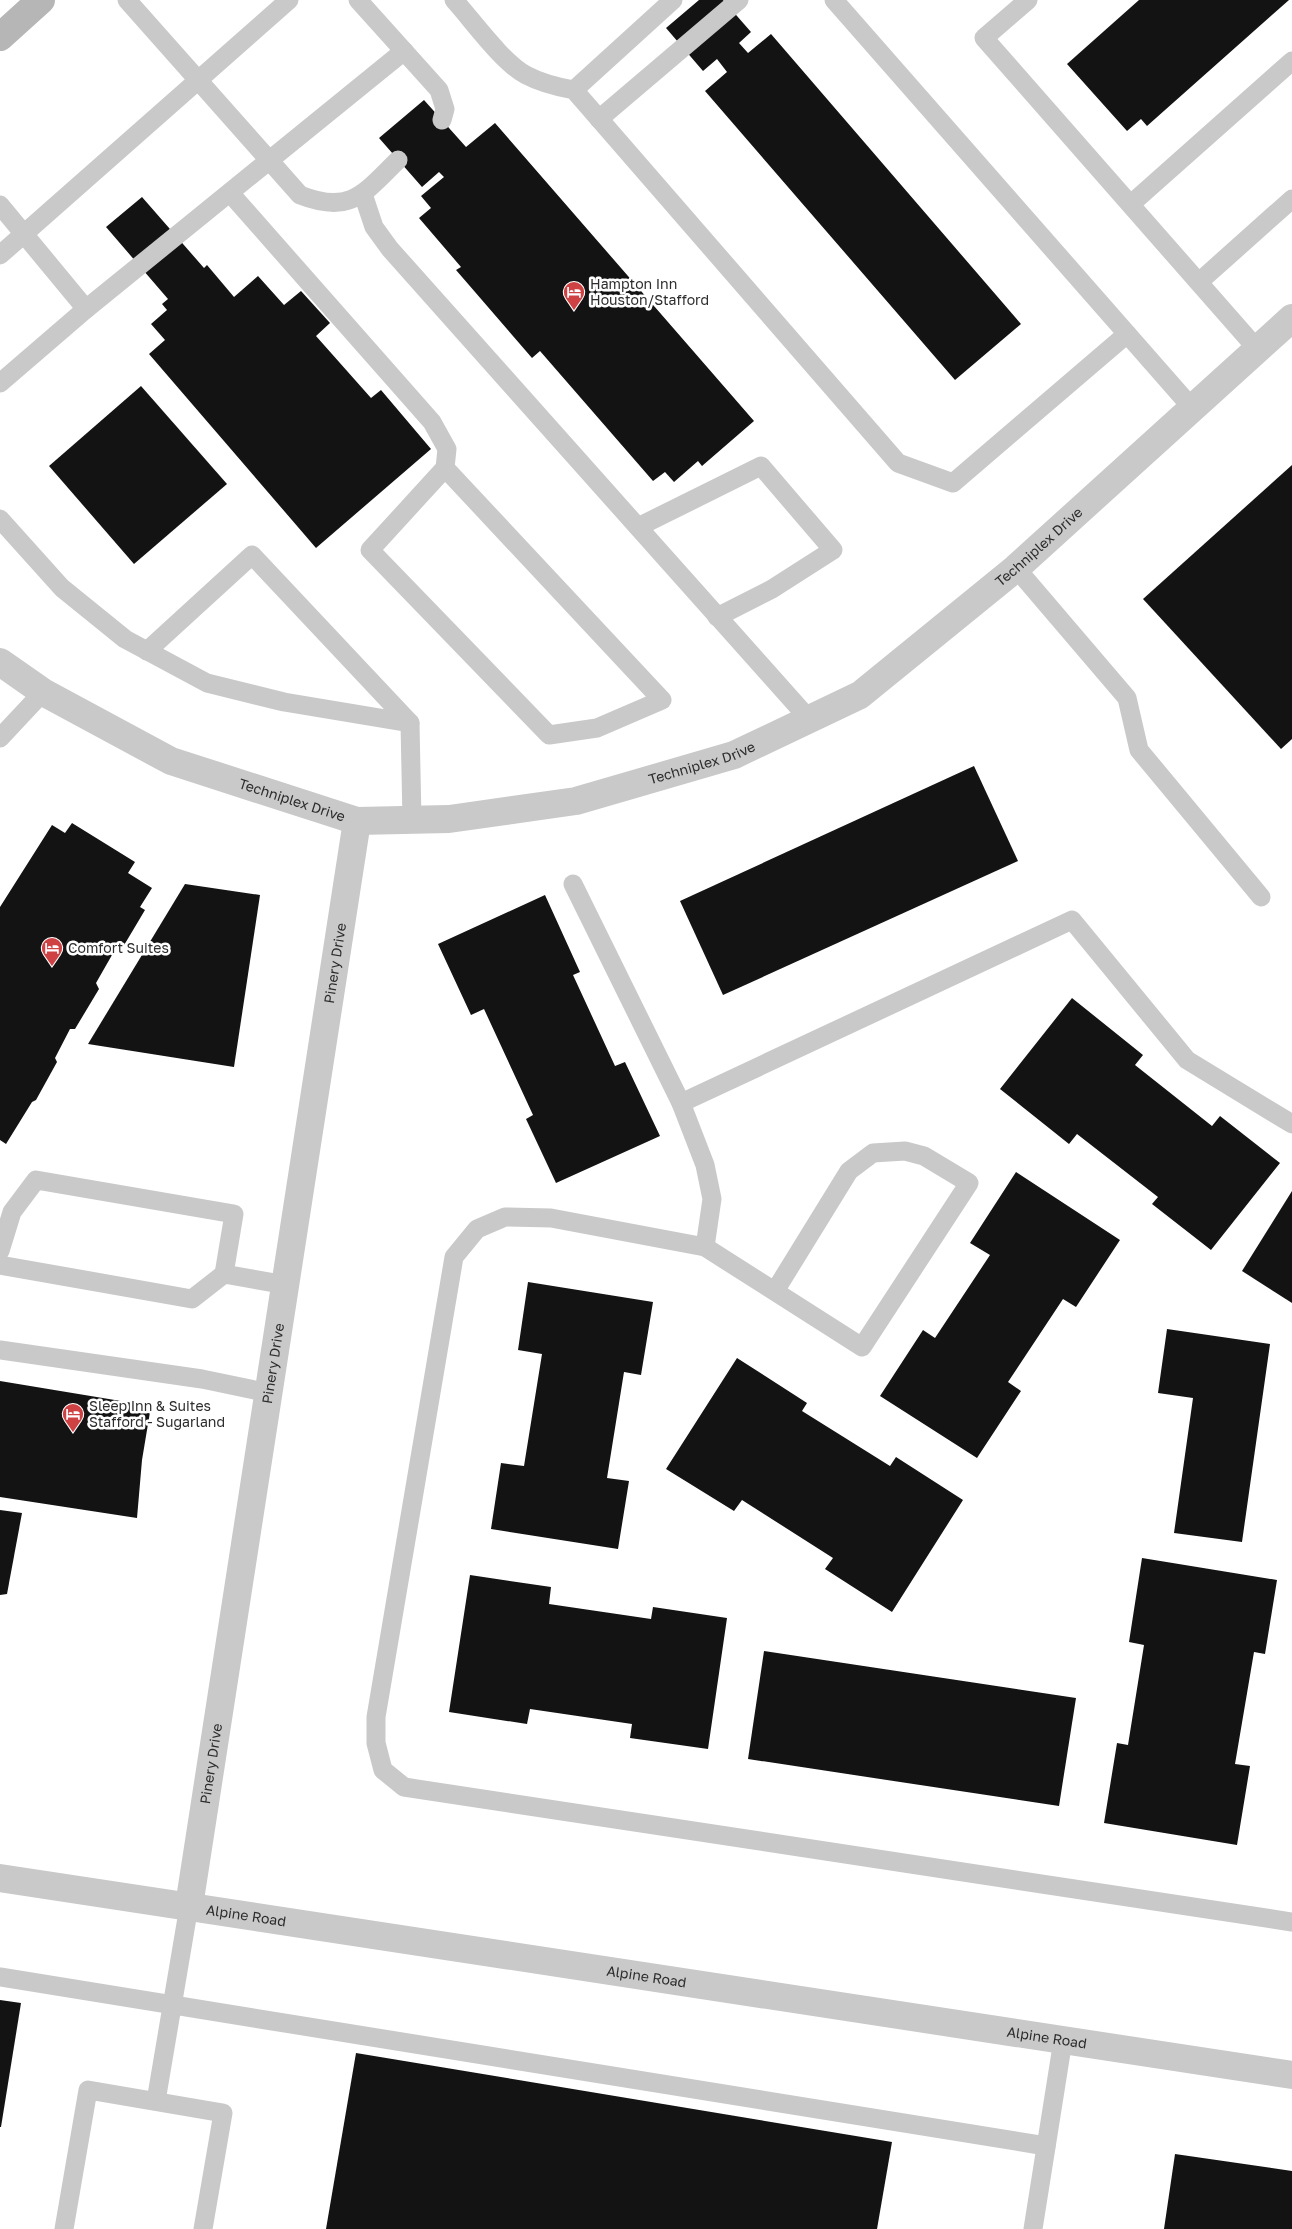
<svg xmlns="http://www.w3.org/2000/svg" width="1292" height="2229" font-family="'Golos Text',sans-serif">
	<rect width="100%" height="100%" fill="#fff"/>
	<g fill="#131313">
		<polygon points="699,0 723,0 751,32 739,43 748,53 771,34 1021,324 955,380 705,91 727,72 717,59 703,71 666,28"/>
		<polygon points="1139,0 1289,0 1147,126 1141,119 1127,131 1067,64"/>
		<polygon points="424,100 466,147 495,123 754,421 702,466 698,461 674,482 665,472 653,481 540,351 532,358 456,270 461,267 419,218 431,208 421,196 444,177 439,172 422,187 379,138"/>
		<polygon points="142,197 204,268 207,265 234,297 258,276 284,305 301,291 330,323 316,336 371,398 381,390 431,449 316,548 149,354 165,340 151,324 167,310 162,304 168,299 106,227"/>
		<polygon points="141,386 227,484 134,564 49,466"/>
		<polygon points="1292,465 1292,739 1281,749 1143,599"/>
		<polygon points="974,766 1018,861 723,995 680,901"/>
		<polygon points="72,823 135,862 128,873 152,888 140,907 145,910 120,952 116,948 96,983 99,989 75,1029 70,1029 55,1058 57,1062 36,1100 32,1102 6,1144 0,1140 0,907 52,825 65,833"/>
		<polygon points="185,884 260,895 234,1067 88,1044"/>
		<polygon points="545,895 580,972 573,975 615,1066 625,1062 660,1136 556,1183 526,1119 533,1115 484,1009 471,1015 438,944"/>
		<polygon points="1072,998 1143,1055 1135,1065 1212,1126 1220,1116 1280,1163 1211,1250 1152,1204 1158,1197 1077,1134 1069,1144 1000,1089"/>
		<polygon points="1016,1172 1120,1240 1076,1307 1063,1299 1008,1382 1021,1391 977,1458 880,1396 923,1330 935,1338 990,1255 970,1243"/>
		<polygon points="1292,1191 1292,1303 1242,1271"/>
		<polygon points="528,1282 653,1302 641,1375 624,1372 607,1478 629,1481 618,1549 491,1529 501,1463 524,1466 542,1354 518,1350"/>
		<polygon points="1167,1329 1270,1344 1242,1542 1174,1533 1193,1398 1158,1393"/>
		<polygon points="737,1358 807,1403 802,1411 890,1466 896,1457 963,1500 892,1612 825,1569 833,1558 742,1500 734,1511 666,1469"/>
		<polygon points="0,1381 151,1406 142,1460 137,1518 0,1497"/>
		<polygon points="0,1510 22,1513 7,1594 0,1595"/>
		<polygon points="1142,1558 1277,1580 1265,1654 1254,1652 1235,1764 1250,1766 1237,1845 1104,1823 1117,1743 1128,1745 1144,1645 1129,1642"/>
		<polygon points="470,1575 551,1587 549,1604 651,1619 653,1607 727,1618 708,1749 630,1738 632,1724 530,1709 527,1724 449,1712"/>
		<polygon points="764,1651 1076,1698 1059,1806 748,1759"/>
		<polygon points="0,2000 21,2003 1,2127 0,2127"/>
		<polygon points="356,2053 892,2142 877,2229 326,2229"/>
		<polygon points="1175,2154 1292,2171 1292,2229 1164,2229"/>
	</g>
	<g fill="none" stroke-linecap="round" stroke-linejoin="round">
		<g stroke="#c9c9c9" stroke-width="19">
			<path d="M 127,0 L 300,195 C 351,215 364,193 398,160"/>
			<polyline points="358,0 439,90 445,109 442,120"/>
			<path d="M 454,0 C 473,21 502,62 526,75 C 541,83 557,87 574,90 L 898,463 L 953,483 L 1127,334"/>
			<polyline points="834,0 1193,409"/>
			<polyline points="1028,0 984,38 1258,350"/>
			<polyline points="574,90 673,0"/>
			<polyline points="599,119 739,0"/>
			<polyline points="230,193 432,422 447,449 445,468 370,550 549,735 597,728 662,700 445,468"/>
			<polyline points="363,194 374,227 390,249 809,719"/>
			<polyline points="1131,204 1292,61"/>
			<polyline points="0,205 86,309"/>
			<polyline points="0,255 289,0"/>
			<polyline points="1199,282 1292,199"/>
			<polyline points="0,383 86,309 404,51"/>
			<polyline points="0,519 62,588 125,639 207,683 284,702 410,723 412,820"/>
			<polyline points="638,527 761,466 833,550 772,589 717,617"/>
			<polyline points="1016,568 1127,698 1139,750 1261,897"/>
			<polyline points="147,651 252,555 410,723"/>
			<polyline points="0,738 43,692"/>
			<polyline points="573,884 681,1103 705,1165 712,1199 705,1247"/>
			<polyline points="681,1103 1072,920 1187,1060 1292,1124"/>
			<polyline points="0,1251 12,1212 36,1180 234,1214 224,1274"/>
			<polyline points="0,1265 192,1299 224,1274 286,1285"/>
			<polyline points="775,1291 849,1171 873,1153 905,1151 924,1156 969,1183 862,1347 705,1247 551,1218 505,1217 477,1229 454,1257 376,1717 376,1743 383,1770 404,1787 1292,1922"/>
			<polyline points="0,1350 202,1379 269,1393"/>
			<polyline points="0,1977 1046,2146"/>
			<polyline points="156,2101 189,1906"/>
			<polyline points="64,2229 88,2090 223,2113 203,2229"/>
			<polyline points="1033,2229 1063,2040"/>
		</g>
		<g stroke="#c9c9c9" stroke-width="28">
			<path id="s1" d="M 0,662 L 43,692 L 171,761 L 357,821 L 449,819 L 576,801 L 734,755 L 860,695 L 1016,568 L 1292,318"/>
			<path id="s2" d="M 0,1878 L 1292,2075"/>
			<path id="s3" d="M 189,1906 L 357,821"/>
		</g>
		<polyline stroke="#b6b6b6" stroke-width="28" points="0,37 41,0"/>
	</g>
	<defs>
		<g id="hotel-pin" transform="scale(1.125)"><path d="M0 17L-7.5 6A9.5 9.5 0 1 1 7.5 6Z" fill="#cf4244" stroke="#fff"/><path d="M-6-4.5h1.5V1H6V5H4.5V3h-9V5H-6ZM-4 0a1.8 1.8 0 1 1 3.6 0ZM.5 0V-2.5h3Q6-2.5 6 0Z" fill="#fff"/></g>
	</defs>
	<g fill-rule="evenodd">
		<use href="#hotel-pin" x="574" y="292"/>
		<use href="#hotel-pin" x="52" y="948"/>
		<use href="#hotel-pin" x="73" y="1414"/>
	</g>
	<g text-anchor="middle" stroke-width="5" stroke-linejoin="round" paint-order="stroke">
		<g font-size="14" fill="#2c2c2c" stroke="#fff" text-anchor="start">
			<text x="590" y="289">Hampton Inn<tspan x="590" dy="16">Houston/Stafford</tspan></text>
			<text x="68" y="953">Comfort Suites</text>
			<text x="89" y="1411">Sleep Inn &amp; Suites<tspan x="89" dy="16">Stafford - Sugarland</tspan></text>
		</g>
		<g font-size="14" fill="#2c2c2c" stroke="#fff">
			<text dy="5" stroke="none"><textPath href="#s1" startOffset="1150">Techniplex Drive</textPath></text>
			<text dy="5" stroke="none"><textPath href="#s1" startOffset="745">Techniplex Drive</textPath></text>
			<text dy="5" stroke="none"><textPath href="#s1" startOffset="325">Techniplex Drive</textPath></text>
			<text dy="5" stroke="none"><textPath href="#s3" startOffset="954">Pinery Drive</textPath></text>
			<text dy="5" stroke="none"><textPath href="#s3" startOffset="549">Pinery Drive</textPath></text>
			<text dy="5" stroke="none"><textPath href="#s3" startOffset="144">Pinery Drive</textPath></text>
			<text dy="5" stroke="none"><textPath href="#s2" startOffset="249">Alpine Road</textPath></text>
			<text dy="5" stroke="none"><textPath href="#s2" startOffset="654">Alpine Road</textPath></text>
			<text dy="5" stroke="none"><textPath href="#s2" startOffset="1059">Alpine Road</textPath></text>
		</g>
	</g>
</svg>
